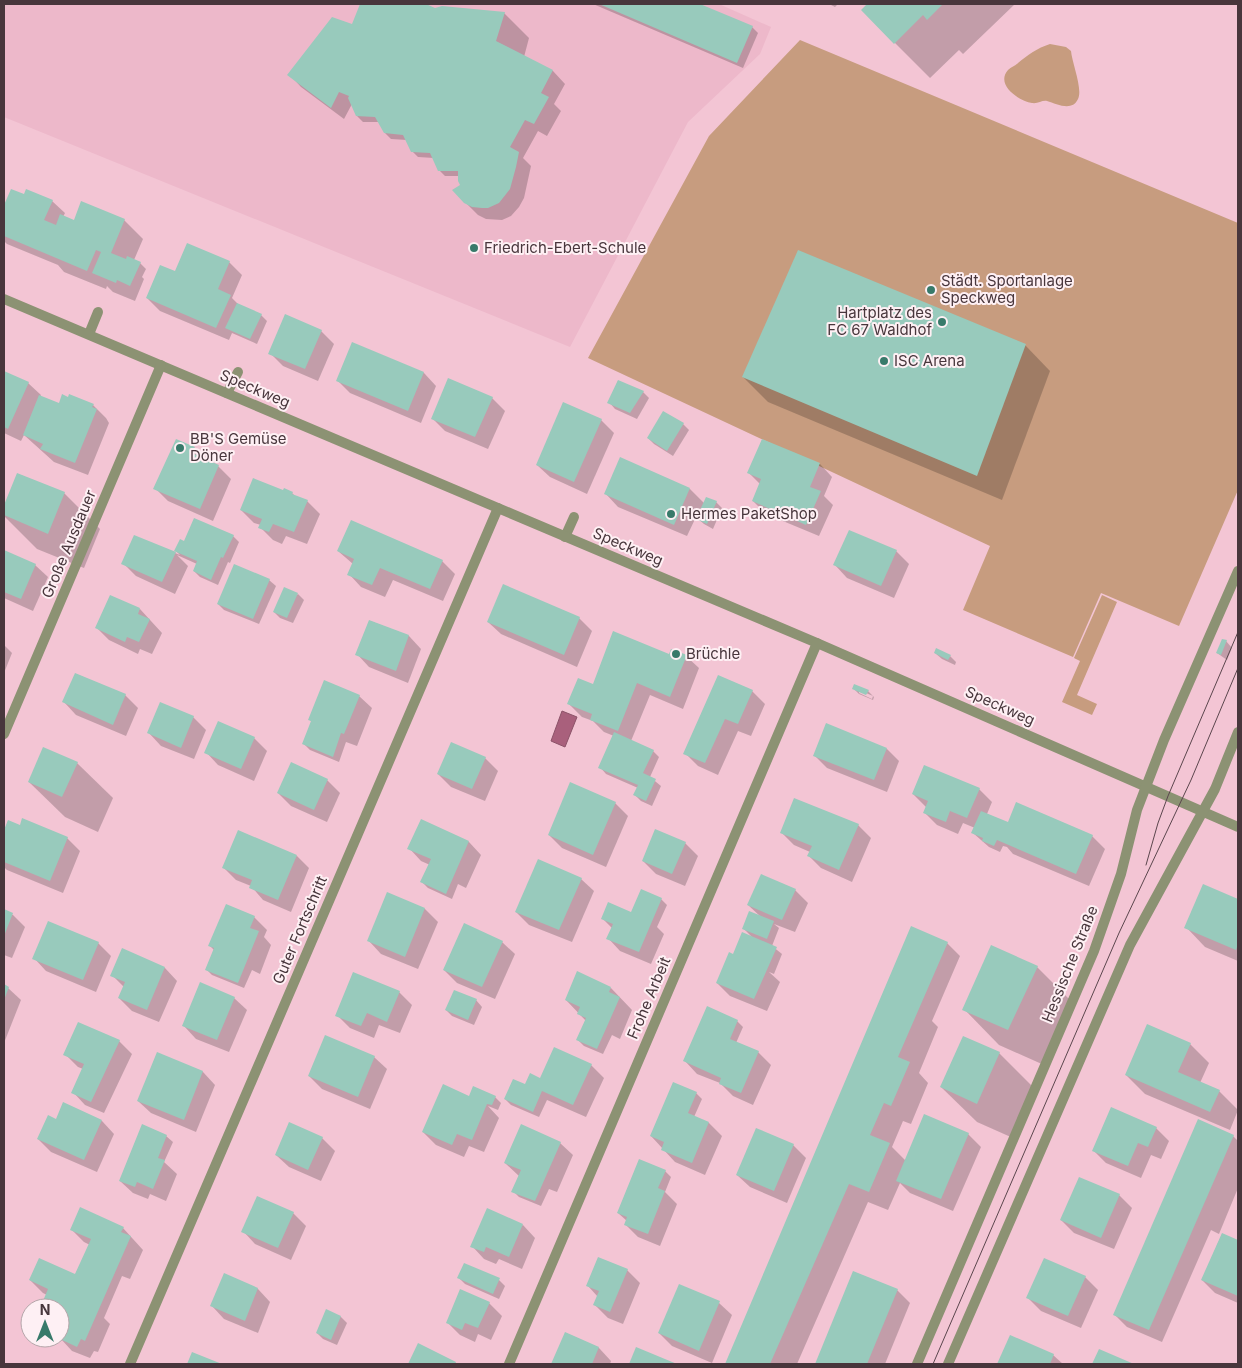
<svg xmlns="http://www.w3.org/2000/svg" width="1242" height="1368" font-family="Inter,sans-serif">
	<rect width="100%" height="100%" fill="#f3c5d4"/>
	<polygon fill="#edb8ca" points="4,4 719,4 771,27 760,54 688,122 570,347 4,117"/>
	<g fill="#c79c7f">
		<polygon points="800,40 1238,223 1238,490 1179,626 1101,593 1073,657 963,610 990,546 588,358 709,136"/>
		<path d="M 1050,44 L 1066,47 L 1071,51 C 1072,63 1083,89 1078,99 C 1072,112 1057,104 1047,101 C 1042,100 1038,104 1032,103 C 1019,101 995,85 1008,70 C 1011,67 1015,66 1018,63 C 1028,55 1037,48 1050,44 Z"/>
		<polygon points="1102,595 1117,602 1077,695 1097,704 1092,715 1062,702 1080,661 1074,658"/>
	</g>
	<polygon fill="#a9607c" stroke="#8c5369" points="562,711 577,717 565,747 551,741"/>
	<g fill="#0003" fill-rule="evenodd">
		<polygon points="361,4 424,4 435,10 504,13 529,38 524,57 553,71 565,84 554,104 561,111 547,136 538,131 523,158 531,166 524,198 519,207 511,216 502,220 486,219 478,215 465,202 459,176 445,176 439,170 434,158 418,157 412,151 407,140 391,139 385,133 380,122 363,122 357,116 352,104 344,119 301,87 289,74 358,29 353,24"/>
		<polygon points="593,4 697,4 752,27 758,33 743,68"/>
		<polygon points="829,4 838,4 835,7"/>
		<polygon points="869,4 1015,4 963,54 959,50 930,78 862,10"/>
		<polygon points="11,191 24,196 52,201 65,213 63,217 74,221 124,220 143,239 134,260 140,263 146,269 142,277 144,279 135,301 113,292 107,286 106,289 64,272 58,265 7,244 4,241 4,208"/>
		<polygon points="229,262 242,275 232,298 239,305 261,315 267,321 257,344 232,333 229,340 160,311 147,298 175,273"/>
		<polygon points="321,331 334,344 318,381 283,366 270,353"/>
		<polygon points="353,344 424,373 436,386 421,423 350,393 337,380"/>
		<polygon points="1025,345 1050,371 1002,500 768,402 743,377"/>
		<polygon points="4,372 28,383 41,395 40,397 59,404 93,405 106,418 109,423 88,475 54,462 24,435 21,441 4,433"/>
		<polygon points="618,381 643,392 649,398 637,419 615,409 609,402"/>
		<polygon points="492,398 505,411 488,449 445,431 433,419"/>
		<polygon points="601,420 614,433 587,494 550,477 537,465"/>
		<polygon points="683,424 689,430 673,456 654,444 648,438"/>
		<polygon points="762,440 820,464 832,477 824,496 833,505 819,536 766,514 753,501 760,484 749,473"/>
		<polygon points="194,448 207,461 218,466 231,479 213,521 168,501 155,488"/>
		<polygon points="18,474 64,493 100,529 84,568 37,549 4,516 4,509"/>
		<polygon points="690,489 704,503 716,502 722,508 713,529 704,524 696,517 687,536 618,507 606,494"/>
		<polygon points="284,492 292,493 296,497 307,501 320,514 307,544 286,536 282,544 273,540 260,527 261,525 254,523 241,510"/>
		<polygon points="233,536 239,542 230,563 228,562 218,585 200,577 194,571 197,564 177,555 188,566 175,594 136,576 123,563 135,537 180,555 176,551 185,542"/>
		<polygon points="338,551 442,561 455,574 443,601 393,580 385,597 361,587 349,574 353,564"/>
		<polygon points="896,551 909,564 894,598 847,578 835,565"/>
		<polygon points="4,552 35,565 48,577 33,611 4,598"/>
		<polygon points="234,566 269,580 276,586 259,624 224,610 218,604"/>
		<polygon points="298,594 304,600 293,623 280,618 274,612"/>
		<polygon points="140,609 162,633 152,654 140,649 138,654 109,640 97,628"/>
		<polygon points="579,618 592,631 577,667 501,634 488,622"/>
		<polygon points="370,621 409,636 421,649 408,683 369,667 357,654"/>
		<polygon points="1226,641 1232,648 1227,660 1217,653"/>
		<polygon points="4,645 12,653 4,673"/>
		<polygon points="935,653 950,656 956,662 955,665 942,659"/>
		<polygon points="670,655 686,656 699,668 683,709 650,695 631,741 653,751 659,757 650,777 661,786 652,806 641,801 635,795 638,788 606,774 600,767 614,736 604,732 593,721 582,717 569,704 593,685"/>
		<polygon points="76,674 125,695 138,708 126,736 76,715 64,702"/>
		<path d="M 853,688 L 868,691 L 874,697 L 873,700 L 859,694 ZM 859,690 L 873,696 L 872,699 L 859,693 Z"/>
		<polygon points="752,691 765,704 751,736 738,731 718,775 698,766 685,753"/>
		<polygon points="359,696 372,708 357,746 346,742 339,762 310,750 304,744 312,722 310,720"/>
		<polygon points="193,717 206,730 194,759 161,746 149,733"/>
		<polygon points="254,738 267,751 254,781 218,765 206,752"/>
		<polygon points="887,749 899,761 887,792 827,768 815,756"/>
		<polygon points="485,758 498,771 485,801 451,787 438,774"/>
		<polygon points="77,763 113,798 98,832 65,817 29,782"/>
		<polygon points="327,780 340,793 327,822 291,806 278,793"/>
		<polygon points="979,789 992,802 987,814 1007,823 1092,836 1105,849 1089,886 1013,854 1007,847 1003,846 1000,852 989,847 973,833 975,828 963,823 958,834 937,825 925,813 927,808 913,794"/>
		<polygon points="615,803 628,816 606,867 562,848 549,835"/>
		<polygon points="8,821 21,826 67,838 80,851 63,893 7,870 4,867 4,833"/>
		<polygon points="421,821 469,842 481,855 466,888 458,884 452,899 428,888 422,882 430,865 421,861 409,848"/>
		<polygon points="858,825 871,838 852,882 821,868 809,856 810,852 794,845 782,833"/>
		<polygon points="685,843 698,856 685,886 656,874 643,861"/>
		<polygon points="297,856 309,868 291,912 263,900 251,886 236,880 224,868"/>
		<polygon points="581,879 594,891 572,942 529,925 516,912"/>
		<polygon points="1204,886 1238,901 1238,961 1205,947 1186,927"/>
		<polygon points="795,890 808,903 795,932 774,924 779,928 772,946 782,954 774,974 769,972 780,982 767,1011 730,996 717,983 739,958 753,938 743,928 761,917 748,905"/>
		<polygon points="388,894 425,909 438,922 418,969 381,954 369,941"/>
		<polygon points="661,899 667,905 657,927 664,934 651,964 620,951 608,938 612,928 602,918 632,913"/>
		<polygon points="4,911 13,915 25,927 12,958 4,955"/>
		<polygon points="254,917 267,930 264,937 271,945 260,974 252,970 244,988 212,975 206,969 214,950 210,946"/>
		<polygon points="911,928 947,943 960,956 932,1021 938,1027 919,1073 928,1083 911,1124 903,1121 892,1147 906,1161 968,1134 981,1147 953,1211 910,1193 900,1183 888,1210 868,1202 797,1364 726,1364"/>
		<polygon points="502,942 515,954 495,999 457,983 444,970"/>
		<polygon points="98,943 111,956 96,992 46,971 34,958"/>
		<polygon points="122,950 165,968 177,981 159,1022 132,1011 119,998 124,987 112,975"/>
		<polygon points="1037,967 1072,1002 1044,1065 999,1045 964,1009"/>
		<polygon points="4,986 8,988 21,1000 4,1043"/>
		<polygon points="611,988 632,1010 620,1039 612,1035 603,1054 584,1046 578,1040 586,1021 566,1000"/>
		<polygon points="399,992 412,1005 400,1033 379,1025 374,1038 350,1028 337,1015"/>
		<polygon points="234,998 247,1010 229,1052 196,1039 184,1026"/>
		<polygon points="476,1000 482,1007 474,1025 452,1016 446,1010"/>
		<polygon points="737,1021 743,1027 736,1043 758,1052 771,1065 753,1105 733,1096 720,1083 697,1074 685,1061"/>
		<polygon points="119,1041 132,1054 104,1113 85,1105 73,1092 83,1069 78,1067 65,1054"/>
		<polygon points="1190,1044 1209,1063 1200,1083 1219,1091 1238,1110 1230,1130 1145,1094 1126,1075"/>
		<polygon points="999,1053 1035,1089 1013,1138 977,1122 941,1087"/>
		<polygon points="157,1054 203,1072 215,1085 196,1132 151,1113 138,1101"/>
		<polygon points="374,1057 387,1069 370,1109 322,1089 309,1076"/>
		<polygon points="591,1065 604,1078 586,1117 547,1100 539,1117 511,1105 505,1099 531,1088 541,1080"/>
		<polygon points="696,1093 702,1099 694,1117 709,1123 722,1136 705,1175 675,1162 651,1136"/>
		<polygon points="495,1097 501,1103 498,1110 488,1106 499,1118 484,1152 469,1146 464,1157 436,1145 423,1132 475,1100"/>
		<polygon points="56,1120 102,1121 114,1134 97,1172 51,1152 38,1139"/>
		<polygon points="1156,1128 1169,1141 1161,1159 1151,1155 1141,1178 1106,1163 1093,1150"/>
		<polygon points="166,1136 173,1142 164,1162 177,1174 166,1201 150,1194 148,1199 133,1193 120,1181"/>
		<polygon points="1233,1136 1238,1141 1238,1188 1219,1234 1211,1230 1162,1342 1127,1327 1115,1315"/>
		<polygon points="322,1138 335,1151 321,1181 289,1167 276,1155"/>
		<polygon points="560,1143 573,1155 557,1192 549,1189 541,1206 519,1197 513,1191 519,1176 505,1163"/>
		<polygon points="793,1145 806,1158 787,1203 750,1187 737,1175"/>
		<polygon points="665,1171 671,1177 665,1192 677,1204 660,1246 638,1237 625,1224 627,1221 618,1213"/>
		<polygon points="1119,1195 1132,1208 1114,1249 1074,1233 1061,1220"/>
		<polygon points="293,1213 306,1226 291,1260 255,1244 243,1231"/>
		<polygon points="523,1225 535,1238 522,1269 499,1259 496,1264 484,1259 472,1246"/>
		<polygon points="123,1228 143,1250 130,1279 122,1276 104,1318 110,1324 98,1352 94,1351 90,1358 72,1351 60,1338 60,1308 41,1308 47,1295 43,1293 30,1280 75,1275 90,1245 84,1242 71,1229"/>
		<polygon points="1222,1234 1238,1241 1238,1303 1215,1293 1202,1280"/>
		<polygon points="627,1270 640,1283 623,1324 608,1318 595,1305 598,1297 588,1286"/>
		<polygon points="854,1272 897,1290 910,1303 885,1364 816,1364"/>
		<polygon points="225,1275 258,1289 270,1302 258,1333 224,1319 212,1306"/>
		<polygon points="1085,1277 1098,1290 1081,1328 1041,1311 1028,1298"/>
		<polygon points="459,1278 499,1280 505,1286 499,1299 465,1284"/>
		<polygon points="489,1303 502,1316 491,1340 478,1334 475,1342 460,1335 447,1322"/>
		<polygon points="719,1303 732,1315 712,1363 672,1346 659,1333"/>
		<polygon points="326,1311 341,1317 347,1323 337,1345 323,1339 317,1333"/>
		<polygon points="566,1333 599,1348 611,1361 610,1364 552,1364"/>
		<polygon points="1010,1337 1053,1355 1063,1364 998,1364"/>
		<polygon points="418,1345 456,1363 457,1364 409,1364"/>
	</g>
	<g fill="#98cabc">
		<polygon points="360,4 426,4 435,8 442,6 505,12 496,41 553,70 541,93 549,97 534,124 525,120 510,147 519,152 516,167 510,189 499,203 488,208 482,208 472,207 464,203 452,190 460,185 458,181 458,171 438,171 430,153 411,152 403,135 384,133 375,117 356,116 348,98 349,96 339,92 331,108 287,75 332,17 352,24"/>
		<polygon points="599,4 700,4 753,26 737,63"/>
		<polygon points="867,4 943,4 927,20 923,15 894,44 861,10"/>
		<polygon points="11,189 24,194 26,189 53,200 44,220 56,225 60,214 74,220 81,201 125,219 111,253 126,259 127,256 141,262 130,286 117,280 116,283 92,273 101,252 96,250 87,271 4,236 4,205"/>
		<polygon points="187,243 230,261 218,289 231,295 216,328 146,298 160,265 175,271"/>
		<polygon points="798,250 1026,344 977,476 742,377"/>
		<polygon points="237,303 262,314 250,339 225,328"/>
		<polygon points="285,314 322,330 305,369 268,354"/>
		<polygon points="352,342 424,372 408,411 336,381"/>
		<polygon points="4,371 29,382 8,429 4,427"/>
		<polygon points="448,378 493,397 475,437 431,419"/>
		<polygon points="618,380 644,391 630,413 607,403"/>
		<polygon points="62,394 68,397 69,394 94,404 92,407 97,409 75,463 40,449 43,444 23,435 39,395 59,403"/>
		<polygon points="563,402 602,419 574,482 536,465"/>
		<polygon points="663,411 684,423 667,451 647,438"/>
		<polygon points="176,439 195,447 192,453 219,465 200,509 153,489"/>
		<polygon points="762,439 820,463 810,487 821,491 806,525 752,501 761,479 747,473"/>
		<polygon points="620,457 690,488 674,525 604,494"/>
		<polygon points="17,473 65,492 48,534 4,515 4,505"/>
		<polygon points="253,478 283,490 284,488 293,492 292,494 308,500 294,532 273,524 269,532 258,528 262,519 240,510"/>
		<polygon points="706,497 717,501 707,524 696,519"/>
		<polygon points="194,518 234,535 223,558 221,557 211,580 193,571 197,561 174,551 180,539 184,541"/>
		<polygon points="351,520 443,560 430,589 380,568 372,585 347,575 354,559 337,551"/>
		<polygon points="849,530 897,550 881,586 833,565"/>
		<polygon points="134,535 176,552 162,582 121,564"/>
		<polygon points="4,550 36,564 21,599 4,592"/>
		<polygon points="234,564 270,579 253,619 217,604"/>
		<polygon points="503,584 580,617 564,655 487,622"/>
		<polygon points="284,587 298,593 287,618 273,612"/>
		<polygon points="110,595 140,608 138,614 150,619 139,642 127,637 125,642 95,628"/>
		<polygon points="369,620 409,635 396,671 355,655"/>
		<polygon points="613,631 669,654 671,649 687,655 670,697 637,683 618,731 590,720 592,714 567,704 578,678 593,684"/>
		<polygon points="1222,639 1227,640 1221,655 1216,653"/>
		<polygon points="936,648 951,655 948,660 934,653"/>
		<polygon points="75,673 126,694 113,725 62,702"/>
		<polygon points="718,675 753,690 738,724 725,719 705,763 683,754"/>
		<polygon points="324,680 360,695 344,734 341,733 333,757 302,744 311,721 308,720"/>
		<polygon points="854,684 869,690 866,695 852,689"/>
		<polygon points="160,702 194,716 181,748 147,733"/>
		<polygon points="218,721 255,737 241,769 204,753"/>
		<polygon points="826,723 887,748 874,780 813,756"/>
		<polygon points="614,732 654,750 643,773 656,779 646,801 633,795 638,785 598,768"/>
		<polygon points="451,742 486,757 472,789 437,774"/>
		<polygon points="43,747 78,762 62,797 28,782"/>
		<polygon points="291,762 328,779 314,810 277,793"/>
		<polygon points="924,765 980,788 967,818 950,811 946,822 923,813 928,801 912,794"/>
		<polygon points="570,782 616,802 593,855 548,835"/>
		<polygon points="794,798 859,824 839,870 807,856 812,846 780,833"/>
		<polygon points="1016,802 1093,835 1076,874 997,840 994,846 982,841 983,838 971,833 981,811 1008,822"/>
		<polygon points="22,818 68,837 50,881 4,862 4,830 8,820 20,825"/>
		<polygon points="421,819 469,841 446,894 420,882 431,859 407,849"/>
		<polygon points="655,829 686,842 672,874 642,861"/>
		<polygon points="238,830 297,855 278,900 249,888 252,880 222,868"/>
		<polygon points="538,859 582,878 559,930 515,912"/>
		<polygon points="761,874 796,889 782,920 747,905"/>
		<polygon points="1203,884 1238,899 1238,944 1236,950 1184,928"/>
		<polygon points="641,889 662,898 639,952 606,939 613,924 601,919 608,902 631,912"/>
		<polygon points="387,892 425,908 405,957 367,941"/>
		<polygon points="226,904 255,916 250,928 259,931 238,983 205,970 214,948 208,946"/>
		<polygon points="4,909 13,913 4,936"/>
		<polygon points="749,911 774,921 767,939 742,929"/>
		<polygon points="48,921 99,942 83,980 32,959"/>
		<polygon points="464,923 503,941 482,987 443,970"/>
		<polygon points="911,926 948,942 898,1057 910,1062 891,1106 884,1103 870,1135 890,1143 869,1192 849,1184 770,1364 725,1364"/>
		<polygon points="742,932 777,947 754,999 716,983 729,952 733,954"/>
		<polygon points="991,945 1038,966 1008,1030 962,1010"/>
		<polygon points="122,948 165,967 147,1010 118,998 125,982 110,976"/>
		<polygon points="577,971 611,987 609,992 620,997 597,1049 576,1040 586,1018 577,1014 580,1007 565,1000"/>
		<polygon points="353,972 400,991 387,1022 367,1013 361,1026 335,1016"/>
		<polygon points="200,982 235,997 217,1040 182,1026"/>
		<polygon points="4,984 9,987 4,1000"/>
		<polygon points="454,990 477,999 468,1020 445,1010"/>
		<polygon points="707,1006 738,1020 730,1039 759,1051 741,1093 719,1084 721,1078 683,1061"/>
		<polygon points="78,1022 120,1040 91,1102 71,1093 84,1064 63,1055"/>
		<polygon points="1147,1024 1191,1043 1178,1072 1220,1090 1210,1112 1125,1075"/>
		<polygon points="325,1035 375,1056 358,1097 308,1076"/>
		<polygon points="963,1036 1000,1052 977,1104 940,1087"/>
		<polygon points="554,1047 592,1064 573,1105 542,1091 533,1112 504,1099 513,1079 525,1084 530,1073 540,1078"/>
		<polygon points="157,1052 203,1071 184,1120 137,1101"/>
		<polygon points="673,1082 697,1092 688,1113 709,1122 692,1163 661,1150 664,1142 650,1136"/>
		<polygon points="443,1084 469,1096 473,1086 496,1096 492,1105 487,1104 472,1140 457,1134 452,1145 422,1132"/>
		<polygon points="63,1102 102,1120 84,1160 37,1139 48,1115 56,1119"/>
		<polygon points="1111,1107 1157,1127 1148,1147 1138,1143 1128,1166 1092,1151"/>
		<polygon points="924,1114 969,1133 941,1199 896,1181"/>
		<polygon points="1198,1119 1234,1135 1149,1330 1113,1315"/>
		<polygon points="289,1122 323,1137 308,1170 275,1155"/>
		<polygon points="142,1124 167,1135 158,1158 165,1160 153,1189 137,1182 135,1187 119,1181"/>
		<polygon points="521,1124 561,1142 535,1201 511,1192 521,1170 504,1163"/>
		<polygon points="756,1128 794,1144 774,1191 736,1175"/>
		<polygon points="639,1159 666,1170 658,1188 665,1191 648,1234 624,1225 627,1217 617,1213"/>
		<polygon points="1079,1177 1120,1194 1101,1238 1060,1220"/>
		<polygon points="257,1196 294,1212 278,1248 241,1232"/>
		<polygon points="80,1207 124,1227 121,1232 131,1236 85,1341 81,1339 77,1347 60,1339 62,1330 60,1329 60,1308 40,1308 48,1289 29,1280 39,1258 75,1274 91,1239 70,1230"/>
		<polygon points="487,1208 523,1224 509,1257 486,1247 484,1252 470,1247"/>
		<polygon points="1222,1233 1238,1240 1238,1296 1201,1280"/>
		<polygon points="598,1257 628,1269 610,1312 593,1305 599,1291 586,1286"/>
		<polygon points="1044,1258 1086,1276 1068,1316 1026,1298"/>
		<polygon points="464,1263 500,1278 493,1294 457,1278"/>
		<polygon points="853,1271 898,1289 867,1364 815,1364"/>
		<polygon points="224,1273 258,1288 245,1321 210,1306"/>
		<polygon points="679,1284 720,1301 699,1351 658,1333"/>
		<polygon points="460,1289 490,1302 478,1328 465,1323 462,1330 446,1323"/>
		<polygon points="326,1309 341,1316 331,1340 316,1333"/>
		<polygon points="565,1332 599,1347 592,1364 551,1364"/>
		<polygon points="1010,1335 1054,1354 1050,1364 997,1364"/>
		<polygon points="418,1343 456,1362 455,1364 408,1364"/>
		<polygon points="636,1347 677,1364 629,1364"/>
		<polygon points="1099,1349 1134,1364 1092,1364"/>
		<polygon points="192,1352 222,1364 187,1364"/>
	</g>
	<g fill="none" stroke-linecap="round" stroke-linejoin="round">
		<g stroke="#8c9273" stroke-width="10">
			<polyline points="89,334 98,312"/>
			<polyline points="227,393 238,372"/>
			<polyline points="565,537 574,517"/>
		</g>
		<g stroke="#8c9273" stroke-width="10">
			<polyline points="4,299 817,643 1238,827"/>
			<polyline points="4,734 161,365"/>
			<polyline points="130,1364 498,508"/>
			<polyline points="509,1364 817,643"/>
			<polyline points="917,1364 1094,951 1121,874 1137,810 1164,740 1238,571"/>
			<polyline points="948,1364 1130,945 1215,789 1238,732"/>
		</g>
		<g stroke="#5b464d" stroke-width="1">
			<polyline points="1146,865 1158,823 1168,796 1238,632"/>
			<polyline points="933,1364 1119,933 1191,780 1238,668"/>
		</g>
	</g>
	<g fill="#387a6a" stroke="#fef0f4" stroke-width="2">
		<circle cx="474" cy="248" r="5"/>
		<circle cx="931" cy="290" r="5"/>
		<circle cx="942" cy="322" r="5"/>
		<circle cx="884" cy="361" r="5"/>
		<circle cx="180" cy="448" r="5"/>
		<circle cx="671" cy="514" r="5"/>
		<circle cx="676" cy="654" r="5"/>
	</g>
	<g text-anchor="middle" stroke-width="4" stroke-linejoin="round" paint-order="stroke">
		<g font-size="15" fill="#48363c" stroke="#fef0f4" text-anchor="start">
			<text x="484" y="253">Friedrich-Ebert-Schule</text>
			<text x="941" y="286">Städt. Sportanlage<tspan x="941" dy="17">Speckweg</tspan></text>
			<text x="932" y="318" text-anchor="end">Hartplatz des<tspan x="932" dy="17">FC 67 Waldhof</tspan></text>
			<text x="894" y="366">ISC Arena</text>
			<text x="190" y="444">BB'S Gemüse<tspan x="190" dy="17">Döner</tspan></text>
			<text x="681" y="519">Hermes PaketShop</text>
			<text x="686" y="659">Brüchle</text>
		</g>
		<g font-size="15" fill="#48363c" stroke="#fef0f4">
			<text transform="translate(255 389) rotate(23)" y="5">Speckweg</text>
			<text transform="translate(69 544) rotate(-67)" y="5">Große Ausdauer</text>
			<text transform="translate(628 547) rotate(23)" y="5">Speckweg</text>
			<text transform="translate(1000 706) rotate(24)" y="5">Speckweg</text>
			<text transform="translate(300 930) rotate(-67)" y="5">Guter Fortschritt</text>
			<text transform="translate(1070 964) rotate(-68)" y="5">Hessische Straße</text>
			<text transform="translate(649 998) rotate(-67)" y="5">Frohe Arbeit</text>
		</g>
	</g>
	<rect width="1242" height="1368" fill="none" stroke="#48363c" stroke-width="10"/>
	<g transform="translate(45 1323)"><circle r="24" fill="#fef0f4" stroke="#b5a6aa"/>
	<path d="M0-4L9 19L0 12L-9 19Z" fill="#387a6a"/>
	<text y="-8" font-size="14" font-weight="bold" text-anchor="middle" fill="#48363c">N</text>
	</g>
</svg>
